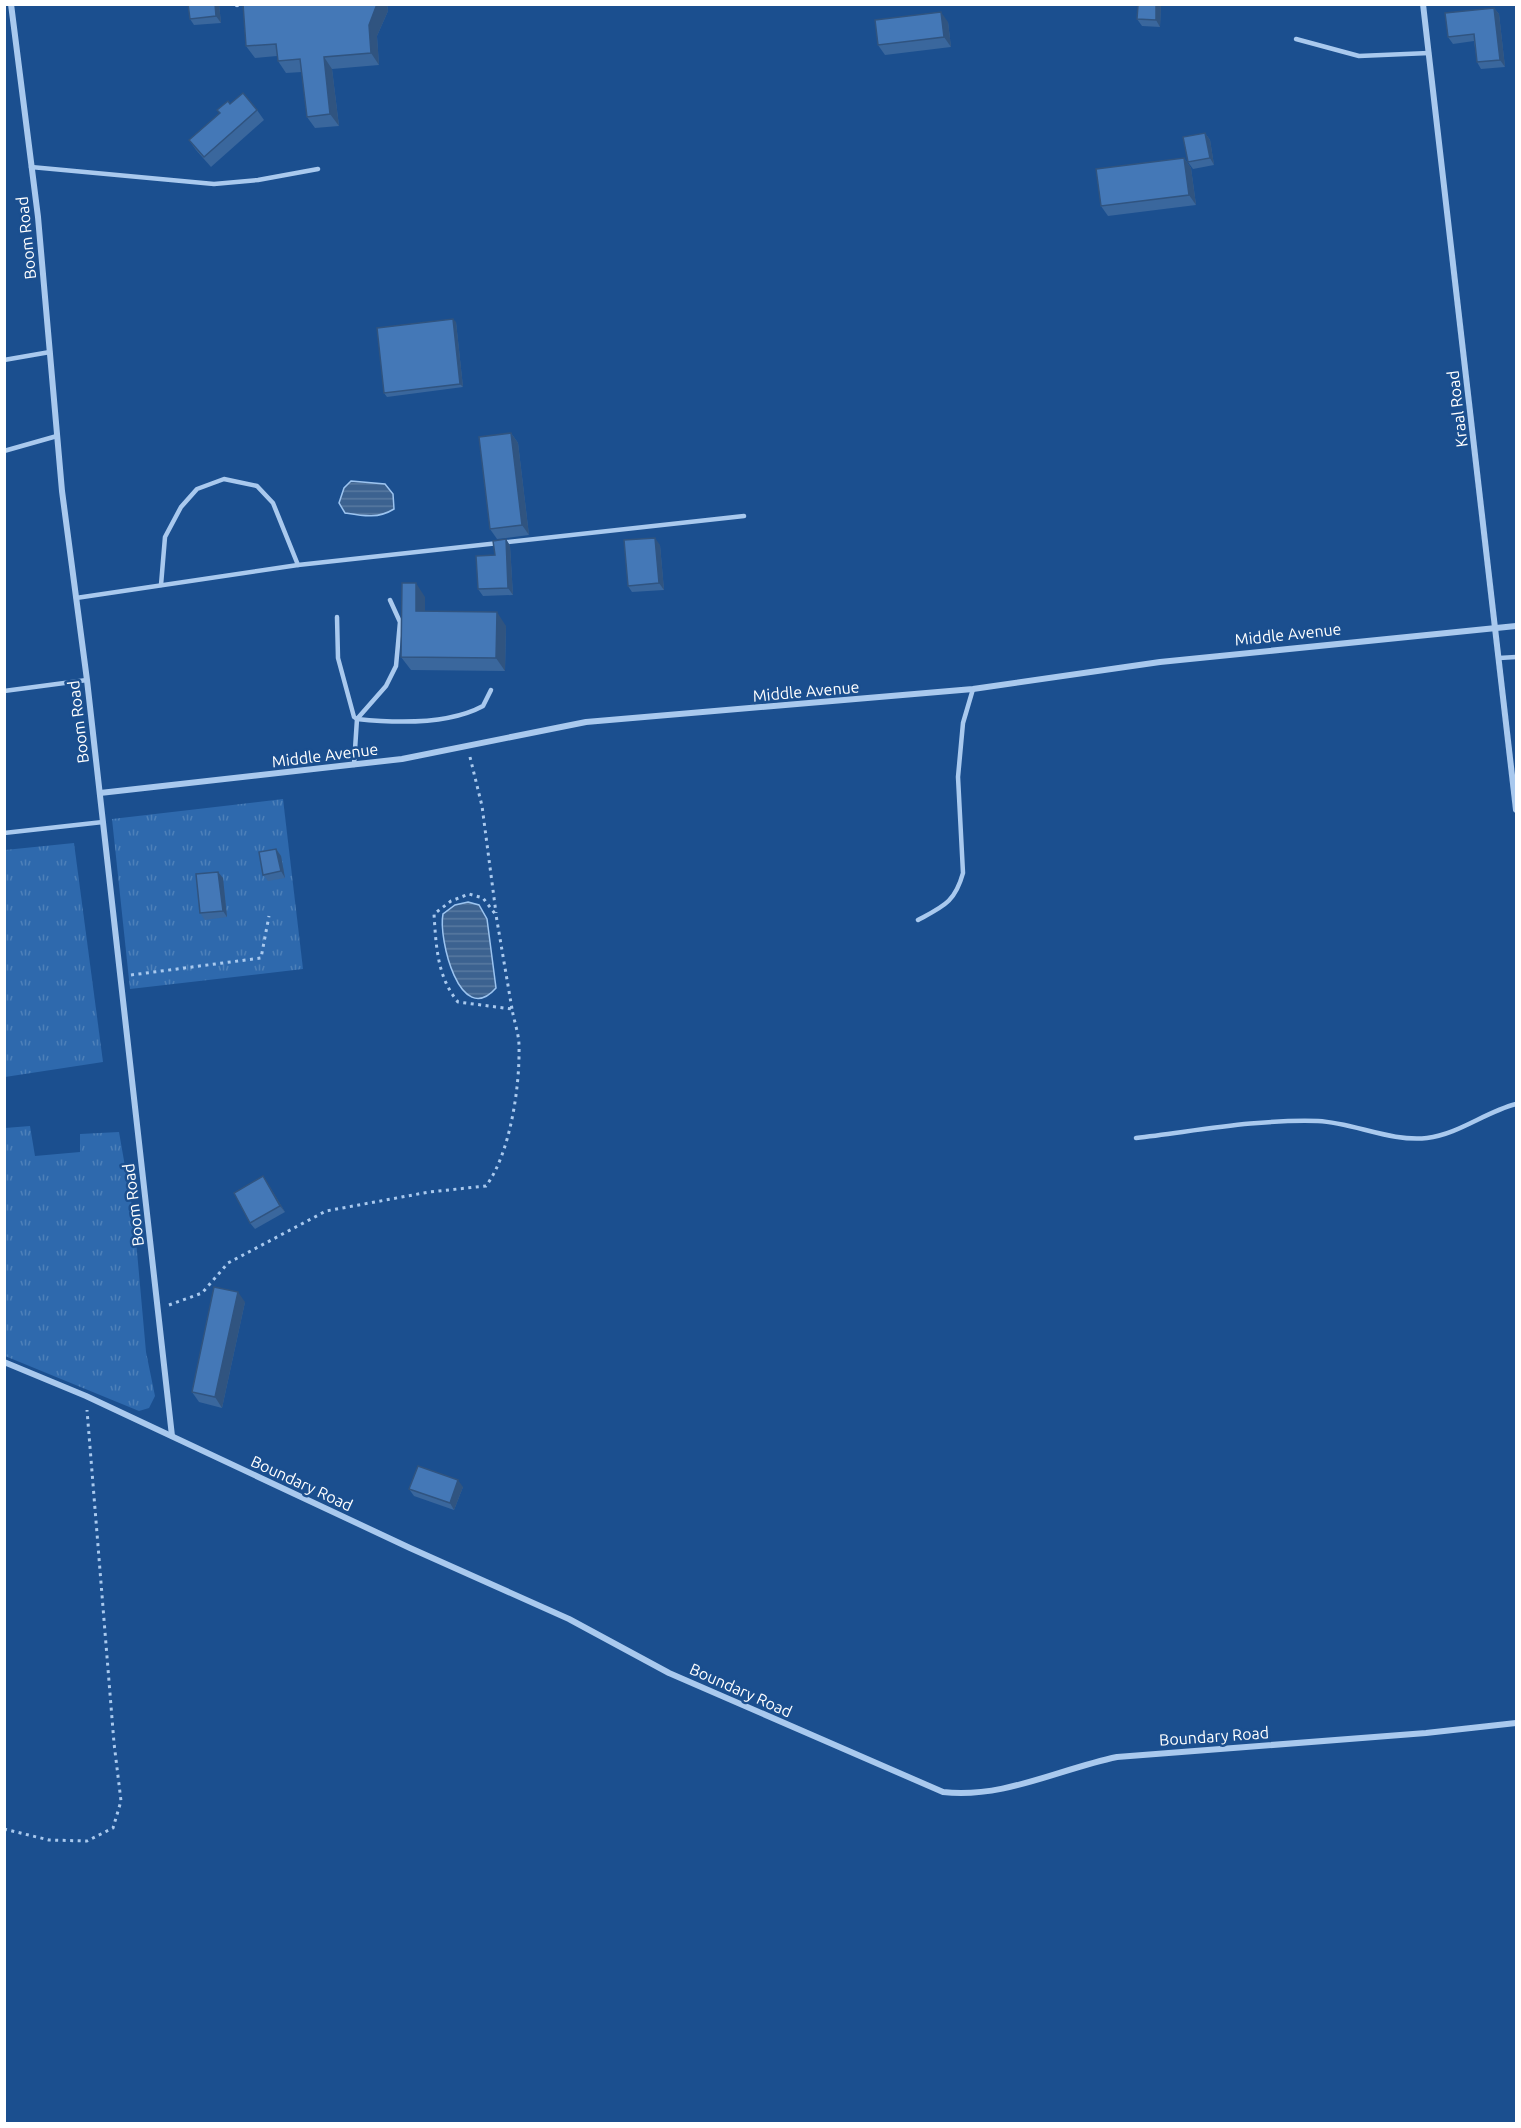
<svg xmlns="http://www.w3.org/2000/svg" width="1521" height="2128" font-family="Ubuntu,sans-serif">
	<defs>
		<pattern id="grass-tufts" width="24" height="20" patternUnits="userSpaceOnUse" patternTransform="scale(1.5)"><rect width="24" height="20" fill="#2e69ad"/><path d="M3 7l-1-3M5 7V3M7 7l1-3M15 17l-1-3M17 17v-4M19 17l1-3" fill="none" stroke="#4d80b9"/></pattern>
		<pattern id="water-rules" width="6" height="5" patternUnits="userSpaceOnUse" patternTransform="scale(1.5)"><rect width="6" height="5" fill="#3c6290"/><path d="M0 2.5h6" fill="none" stroke="#597aa1"/></pattern>
	</defs>
	<rect width="100%" height="100%" fill="#1b4f8f"/>
	<g fill="url(#grass-tufts)">
		<polygon points="283,799 303,969 130,989 112,819"/>
		<polygon points="74,843 103,1062 5,1077 5,850"/>
		<polygon points="30,1126 35,1156 80,1152 80,1134 119,1132 134,1218 146,1352 155,1396 149,1408 139,1411 5,1356 5,1128"/>
	</g>
	<g fill="url(#water-rules)" stroke="#9cc4f0" stroke-width="1.5">
		<path d="M 351,481 L 385,484 L 393,494 L 394,509 C 378,519 363,516 345,513 L 339,503 L 344,488 Z"/>
		<path d="M 468,902 L 479,905 L 487,919 L 496,988 C 460,1029 438,938 443,914 L 455,905 Z"/>
	</g>
	<g fill="none" stroke-linecap="round" stroke-linejoin="round">
		<g stroke="#a9c9ee" stroke-width="3" stroke-dasharray="3 4.5" stroke-linecap="butt">
			<polyline points="470,757 482,806 496,913"/>
			<polyline points="131,975 261,958 269,916"/>
			<path d="M 169,1305 L 202,1293 L 228,1263 L 326,1211 L 429,1192 L 486,1186 C 510,1154 520,1087 519,1046 C 519,1034 514,1021 512,1009 L 458,1002 C 437,977 436,945 434,914 L 451,901 L 469,894 L 483,898 L 496,915 L 512,1009"/>
			<polyline points="4,1829 49,1840 87,1841 113,1828 121,1801 114,1743 87,1410"/>
		</g>
		<g stroke="#a9c9ee" stroke-width="4.5">
			<polyline points="237,4 237,5"/>
			<polyline points="1296,39 1359,56 1429,53"/>
			<polyline points="31,167 214,184 258,180 318,169"/>
			<polyline points="4,360 50,352"/>
			<polyline points="4,451 57,436"/>
			<polyline points="161,585 165,537 181,507 197,489 224,479 257,486 273,503 298,565"/>
			<polyline points="76,598 298,565 744,516"/>
			<path d="M 337,617 L 338,658 L 354,717 L 357,719 C 395,723 448,725 483,706 L 491,690"/>
			<polyline points="1499,658 1516,657"/>
			<polyline points="4,691 87,680"/>
			<polyline points="354,765 357,719 386,686 396,666 400,622 390,600"/>
			<polyline points="4,833 103,822"/>
			<path d="M 918,920 C 944,906 955,902 963,873 L 958,777 L 963,723 L 973,689"/>
			<path d="M 1136,1138 C 1196,1131 1258,1119 1318,1121 C 1355,1123 1390,1142 1427,1138 C 1459,1134 1485,1112 1516,1104"/>
		</g>
		<g stroke="#a9c9ee" stroke-width="6">
			<polyline points="11,4 38,217 62,491 87,680 172,1436"/>
			<polyline points="1423,4 1516,810"/>
			<polyline points="100,793 402,759 586,722 973,689 1160,662 1516,626"/>
			<path d="M 4,1362 L 86,1396 L 410,1548 L 569,1619 L 669,1673 L 943,1792 C 1003,1799 1059,1769 1117,1757 L 1426,1733 L 1516,1723"/>
		</g>
	</g>
	<g fill="#3a679d">
		<polygon points="219,4 221,23 194,25 190,19"/>
		<polygon points="243,4 387,4 388,11 377,36 379,65 332,69 339,126 315,128 307,117 302,72 286,73 278,61 277,56 255,58 246,46"/>
		<polygon points="1161,4 1160,27 1142,26 1137,19"/>
		<polygon points="1494,8 1499,14 1505,67 1481,69 1477,62 1474,41 1453,44 1448,37"/>
		<polygon points="948,22 951,47 885,55 878,45"/>
		<polygon points="257,110 264,120 211,167 196,150 189,140"/>
		<polygon points="1205,133 1210,140 1214,165 1193,169 1188,162"/>
		<polygon points="1184,158 1191,168 1196,205 1108,216 1101,206"/>
		<polygon points="456,322 463,387 387,397 384,393"/>
		<polygon points="511,433 518,443 529,535 497,539 490,529"/>
		<polygon points="506,539 510,546 513,595 483,596 478,589 495,555"/>
		<polygon points="660,545 664,590 632,592 628,586"/>
		<polygon points="425,597 425,611 506,626 505,671 411,670 401,657"/>
		<polygon points="276,849 281,856 285,878 268,881 263,875"/>
		<polygon points="218,872 223,878 227,917 205,920 200,913"/>
		<polygon points="263,1176 285,1212 255,1229 250,1223"/>
		<polygon points="245,1302 222,1408 199,1402 192,1392"/>
		<polygon points="463,1487 454,1510 414,1496 409,1489"/>
	</g>
	<g fill="#305480">
		<polygon points="215,4 219,4 221,23 216,16"/>
		<polygon points="377,4 387,4 388,11 377,36 379,65 371,53 369,25"/>
		<polygon points="1156,4 1161,5 1160,27 1156,20"/>
		<polygon points="1494,8 1499,14 1505,67 1500,60"/>
		<polygon points="941,12 948,22 951,47 944,37"/>
		<polygon points="324,57 332,69 339,126 330,114"/>
		<polygon points="1205,133 1210,140 1214,165 1210,158"/>
		<polygon points="1184,158 1191,168 1196,205 1189,195"/>
		<polygon points="453,319 456,322 463,387 460,384"/>
		<polygon points="511,433 518,443 529,535 522,525"/>
		<polygon points="655,538 660,545 664,590 659,583"/>
		<polygon points="506,539 510,546 513,595 508,588"/>
		<polygon points="416,583 425,597 425,625 416,611"/>
		<polygon points="497,612 506,626 505,671 496,658"/>
		<polygon points="276,849 281,856 285,878 281,871"/>
		<polygon points="218,872 223,878 227,917 223,911"/>
		<polygon points="263,1176 268,1183 285,1212 280,1206"/>
		<polygon points="238,1292 245,1302 222,1408 215,1397"/>
		<polygon points="458,1480 463,1487 454,1510 450,1503"/>
	</g>
	<g fill="#4478b7" stroke="#305480" stroke-width="1.5">
		<polygon points="188,4 215,4 216,16 190,19"/>
		<polygon points="243,4 377,4 369,25 371,53 324,57 330,114 307,117 300,59 278,61 276,44 246,46"/>
		<polygon points="1142,4 1156,4 1156,20 1137,19 1138,5"/>
		<polygon points="1494,8 1500,60 1477,62 1474,34 1448,37 1445,13"/>
		<polygon points="941,12 944,37 878,45 875,20"/>
		<polygon points="243,93 257,110 204,157 189,140 220,113 217,110 228,101 230,104"/>
		<polygon points="1205,133 1210,158 1188,162 1183,137"/>
		<polygon points="1184,158 1189,195 1101,206 1096,169"/>
		<polygon points="453,319 460,384 384,393 377,328"/>
		<polygon points="511,433 522,525 490,529 479,437"/>
		<polygon points="655,538 659,583 628,586 624,540"/>
		<polygon points="506,539 508,588 478,589 476,556 495,555 493,541"/>
		<polygon points="402,583 416,583 416,611 497,612 496,658 401,657"/>
		<polygon points="276,849 281,871 263,875 259,852"/>
		<polygon points="218,872 223,911 200,913 196,874"/>
		<polygon points="263,1176 280,1206 250,1223 234,1193"/>
		<polygon points="214,1287 238,1292 215,1397 192,1392"/>
		<polygon points="418,1466 458,1480 450,1503 409,1489"/>
	</g>
	<g text-anchor="middle" stroke-width="5" stroke-linejoin="round" paint-order="stroke">
		<g font-size="16" fill="#fff" stroke="#1b4f8f">
			<text transform="translate(26 238) rotate(-96)" y="6">Boom Road</text>
			<text transform="translate(1457 409) rotate(-97)" y="6">Kraal Road</text>
			<text transform="translate(1288 634) rotate(-6)" y="6">Middle Avenue</text>
			<text transform="translate(806 691) rotate(-5)" y="6">Middle Avenue</text>
			<text transform="translate(78 722) rotate(-97)" y="6">Boom Road</text>
			<text transform="translate(325 755) rotate(-7)" y="6">Middle Avenue</text>
			<text transform="translate(133 1205) rotate(-97)" y="6">Boom Road</text>
			<text transform="translate(302 1483) rotate(25)" y="6">Boundary Road</text>
			<text transform="translate(741 1690) rotate(24)" y="6">Boundary Road</text>
			<text transform="translate(1214 1736) rotate(-4)" y="6">Boundary Road</text>
		</g>
	</g>
	<rect width="1521" height="2128" fill="none" stroke="#ffffff" stroke-width="12"/>
</svg>
